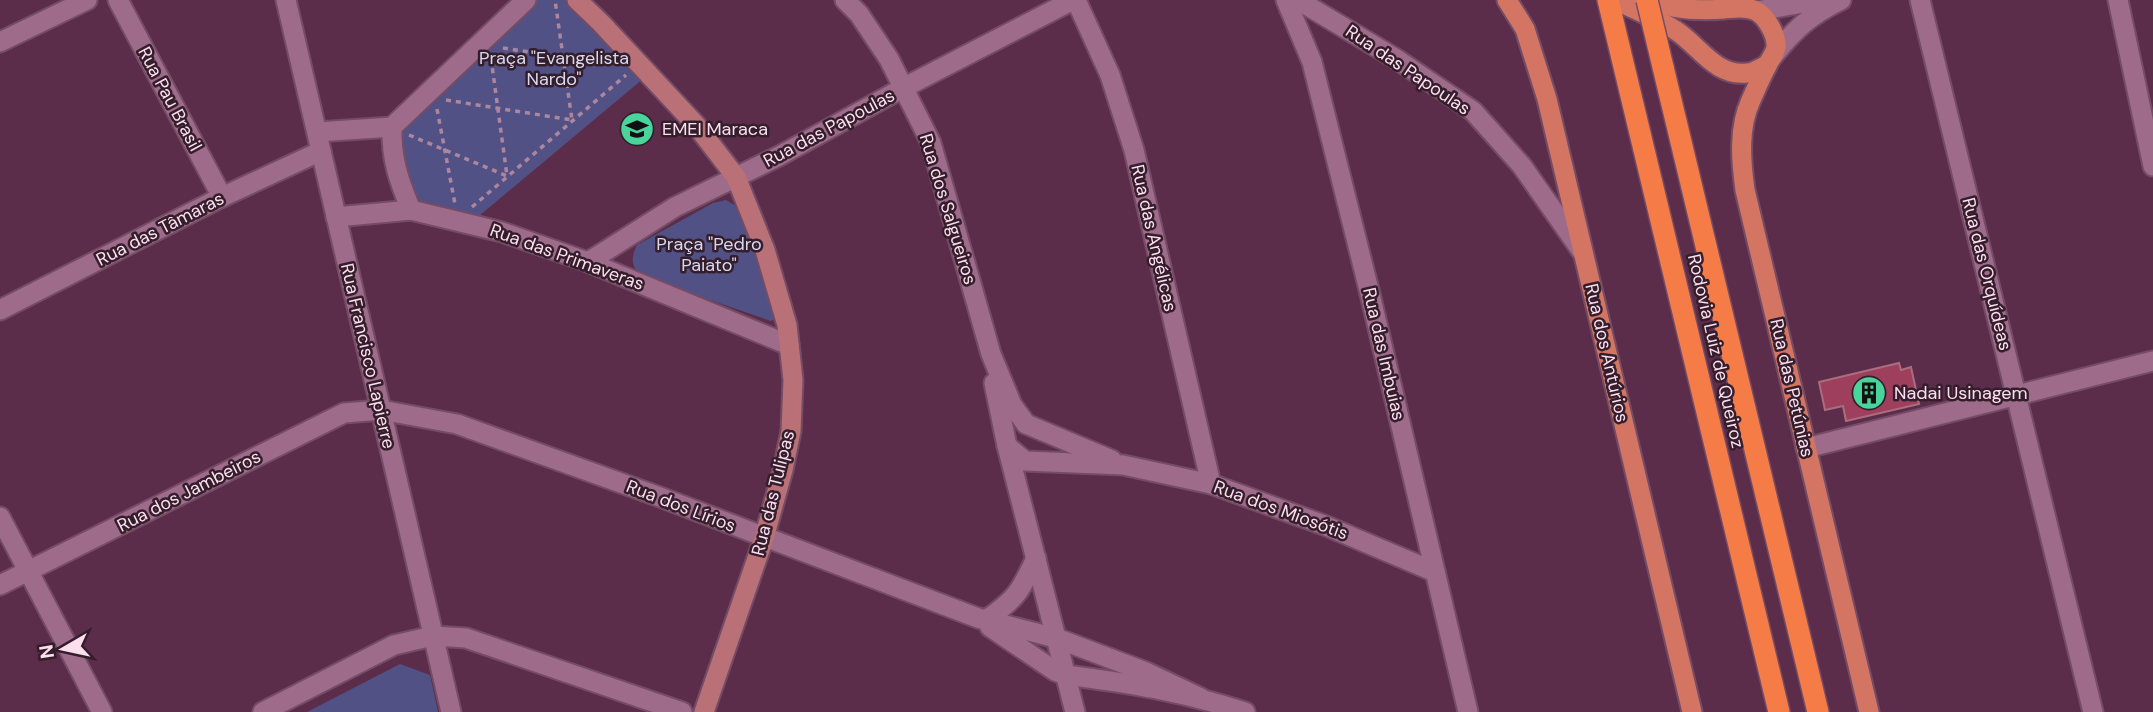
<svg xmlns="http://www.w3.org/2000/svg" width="2153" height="712" font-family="'DM Sans',sans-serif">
	<rect width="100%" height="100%" fill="#5c2d4b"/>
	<g fill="#525186">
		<polygon points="530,0 576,0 644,78 473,221 423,205 412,192 392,127"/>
		<path d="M 726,200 L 736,206 L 779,312 L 778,317 L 771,321 L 640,276 C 631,265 631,257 637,245 L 713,203 Z"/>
		<polygon points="400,664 430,675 438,712 307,712"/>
	</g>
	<polygon fill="#9f3f5e" stroke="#aa6d7d" stroke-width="2" points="1899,363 1901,370 1911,367 1919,404 1846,421 1843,406 1825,410 1819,382"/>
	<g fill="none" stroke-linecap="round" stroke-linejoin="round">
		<g stroke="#744c65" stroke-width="23">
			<g id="minor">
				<polyline points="118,0 222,197"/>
				<polyline points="286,0 451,712"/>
				<polyline points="845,0 859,14 889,59 931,143 991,354 1012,405 1026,424"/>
				<polyline points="1076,0 1110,75 1134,150 1211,484"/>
				<polyline points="1286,0 1312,62 1371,298 1468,712"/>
				<polyline points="1298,0 1398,60 1473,111 1522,166 1583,253"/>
				<polyline points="1920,0 2093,712"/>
				<polyline points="2118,0 2153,166"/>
				<polyline points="0,42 87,0"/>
				<path d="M 392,127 C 391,159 399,181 411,210"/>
				<polyline points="317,132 392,127 526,0"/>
				<polyline points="336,217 411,210 502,232 588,262 789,345"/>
				<polyline points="588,262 675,207 781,155 903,88 1073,0"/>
				<polyline points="0,310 222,197 321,151"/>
				<polyline points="994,383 1007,446 1075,712"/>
				<polyline points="1026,424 1112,460"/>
				<polyline points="1007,446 1025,461 1123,465 1211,484 1324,525 1435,572"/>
				<polyline points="1806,448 2153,361"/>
				<polyline points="0,517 102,712"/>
				<polyline points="0,585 344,413 381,410 457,424 660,497 978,618 1056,638 1146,672 1201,698"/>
				<path d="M 986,620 C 1017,598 1020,592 1036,558"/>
				<path d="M 990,627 L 1055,671 L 1066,675 C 1129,683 1184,692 1245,712"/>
				<polyline points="263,712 394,645 433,636 466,638 682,712"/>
			</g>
		</g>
		<g stroke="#744c65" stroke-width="23">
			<g id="tertiary">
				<polyline points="1757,11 1820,0"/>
				<path d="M 1773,56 C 1796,28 1809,16 1841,0"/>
			</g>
		</g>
		<g stroke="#744c65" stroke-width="23">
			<polyline id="secondary" points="577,0 601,23 696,125 736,177 765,250 787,325 793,380 791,431 783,470 764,538 704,712"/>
		</g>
		<g stroke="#744c65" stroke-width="23">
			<g id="primary">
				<polyline points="1507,0 1525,29 1547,99 1692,712"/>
				<path d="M 1616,0 C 1635,10 1656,18 1675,30 C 1698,44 1715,77 1747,73 C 1753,73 1761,68 1767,65"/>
				<path d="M 1650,0 C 1673,10 1699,11 1724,9 C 1734,8 1746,6 1756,11 C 1766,16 1777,35 1776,47 C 1775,54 1770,59 1767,66 C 1761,77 1756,89 1751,100 C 1738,128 1741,161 1745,190 L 1869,712"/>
			</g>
		</g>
		<g stroke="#744c65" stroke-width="24">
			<g id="motorway">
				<polyline points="1608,0 1779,712"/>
				<polyline points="1663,67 1818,712"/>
			</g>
		</g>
		<g stroke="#ad869e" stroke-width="3.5" stroke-dasharray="5 5" stroke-linecap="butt">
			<polyline points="503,48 563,57 613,61"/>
			<polyline points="446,100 572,120 555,0"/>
			<polyline points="437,109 455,204"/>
			<polyline points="409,135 507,176 491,58"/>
			<polyline points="472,207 626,75"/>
		</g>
		<use href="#minor" stroke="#9f6b8a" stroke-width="19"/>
		<use href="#tertiary" stroke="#9f6b8a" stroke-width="19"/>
		<use href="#secondary" stroke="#b97076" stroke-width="19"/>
		<use href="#primary" stroke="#d37562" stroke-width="19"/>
		<use href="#motorway" stroke="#f67c47" stroke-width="21"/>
		<g stroke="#744c65" stroke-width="24" stroke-linecap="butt">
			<polyline id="motorway-bridge" points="1647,0 1663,67"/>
		</g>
		<use href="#motorway-bridge" stroke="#f67c47" stroke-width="21"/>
	</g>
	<defs>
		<g id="school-disc" transform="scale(1.75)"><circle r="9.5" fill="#49d49c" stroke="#341e2b"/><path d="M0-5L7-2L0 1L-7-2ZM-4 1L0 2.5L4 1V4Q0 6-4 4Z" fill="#111"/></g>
		<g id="building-disc" transform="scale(1.75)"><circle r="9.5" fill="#49d49c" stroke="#341e2b"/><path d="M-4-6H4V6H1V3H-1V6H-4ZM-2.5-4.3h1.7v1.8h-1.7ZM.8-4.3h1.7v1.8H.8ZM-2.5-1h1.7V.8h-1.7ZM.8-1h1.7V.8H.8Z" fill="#111"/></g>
	</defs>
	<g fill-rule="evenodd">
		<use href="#school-disc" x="637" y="129"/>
		<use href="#building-disc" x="1869" y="393"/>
	</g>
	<g text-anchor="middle" stroke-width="5" stroke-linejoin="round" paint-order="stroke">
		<g font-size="18" fill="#d7d9f0" stroke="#341e2b">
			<text x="554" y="64">Praça "Evangelista<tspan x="554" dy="21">Nardo"</tspan></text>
			<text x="709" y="250">Praça "Pedro<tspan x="709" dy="21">Paiato"</tspan></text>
		</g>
		<g font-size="18" fill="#fcdeef" stroke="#341e2b">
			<text transform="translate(1408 70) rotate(34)" y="6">Rua das Papoulas</text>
			<text transform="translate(170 99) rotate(62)" y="6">Rua Pau Brasil</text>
			<text transform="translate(829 128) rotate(-28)" y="6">Rua das Papoulas</text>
			<text transform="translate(948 209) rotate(73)" y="6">Rua dos Salgueiros</text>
			<text transform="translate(160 229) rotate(-27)" y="6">Rua das Tâmaras</text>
			<text transform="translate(1154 238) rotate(77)" y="6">Rua das Angélicas</text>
			<text transform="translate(567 257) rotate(20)" y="6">Rua das Primaveras</text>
			<text transform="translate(1987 274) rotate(76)" y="6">Rua das Orquídeas</text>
			<text transform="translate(1716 351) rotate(77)" y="6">Rodovia Luiz de Queiroz</text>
			<text transform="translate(1607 353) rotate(77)" y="6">Rua dos Antúrios</text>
			<text transform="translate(1384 354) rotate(77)" y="6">Rua das Imbuias</text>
			<text transform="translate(368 356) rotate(77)" y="6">Rua Francisco Lapierre</text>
			<text transform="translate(1792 388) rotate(77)" y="6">Rua das Petúnias</text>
			<text transform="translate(189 491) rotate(-27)" y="6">Rua dos Jambeiros</text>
			<text transform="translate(773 493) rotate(-76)" y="6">Rua das Tulipas</text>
			<text transform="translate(681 506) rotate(21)" y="6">Rua dos Lírios</text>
			<text transform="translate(1281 510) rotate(20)" y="6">Rua dos Miosótis</text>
		</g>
		<g font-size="18" fill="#fcdeef" stroke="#341e2b" text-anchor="start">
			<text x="662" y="135">EMEI Maraca</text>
			<text x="1894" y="399">Nadai Usinagem</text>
		</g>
	</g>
	<g transform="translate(63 649) rotate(261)" stroke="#341e2b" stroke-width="5" paint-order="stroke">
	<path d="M0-5L12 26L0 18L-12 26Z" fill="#fcdeef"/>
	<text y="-10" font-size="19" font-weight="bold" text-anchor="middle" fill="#fcdeef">N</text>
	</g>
</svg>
